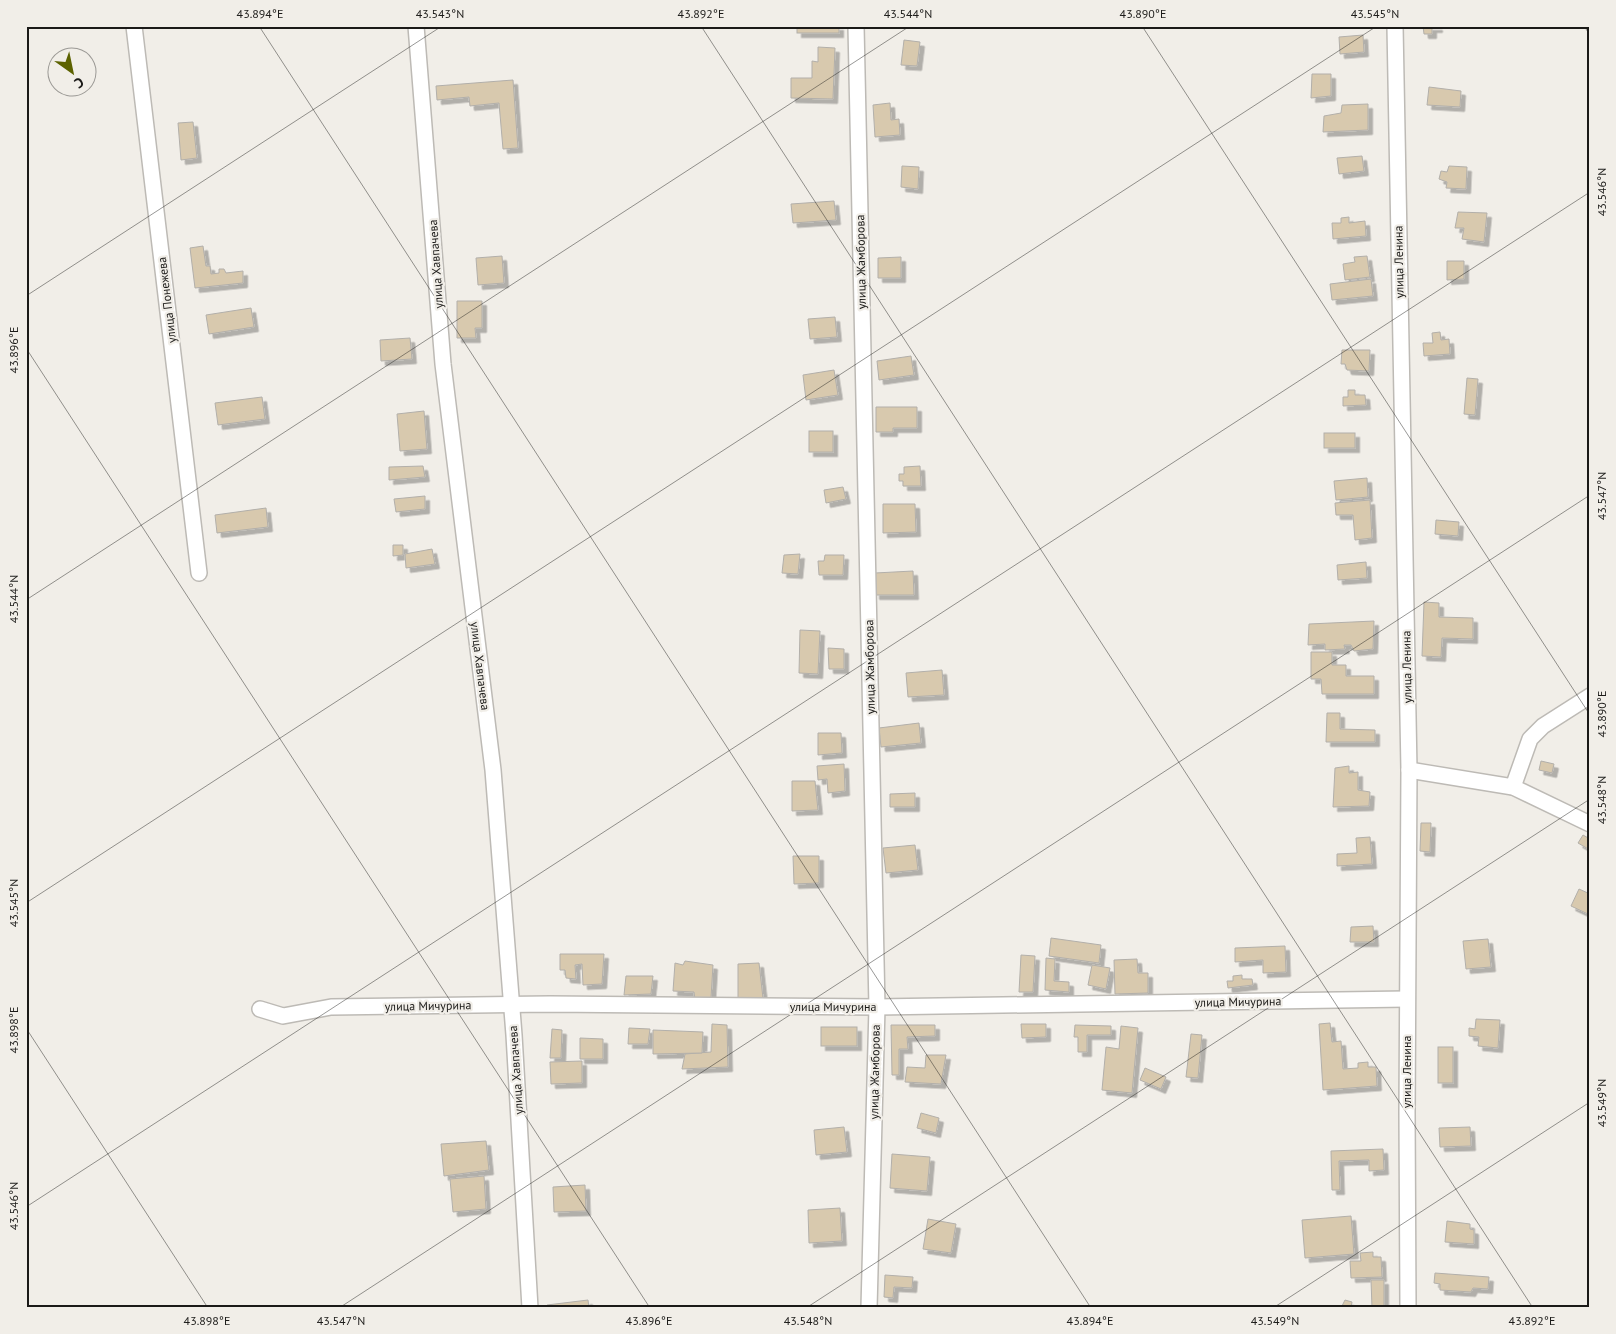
<svg xmlns="http://www.w3.org/2000/svg" width="1616" height="1334" font-family="'PT Sans',sans-serif">
	<defs>
		<filter id="shadow"><feDropShadow dx="4.5" dy="4.5" stdDeviation="0" flood-color="#0004"/></filter>
	</defs>
	<rect width="100%" height="100%" fill="#f1eee8"/>
	<g fill="#d8c9ae" stroke="#b2afaa" filter="url(#shadow)">
		<rect x="797" y="26" width="42" height="7"/>
		<polygon points="1423,26 1438,26 1438,28 1432,28 1432,34 1424,34"/>
		<polygon points="1363,35 1364,52 1340,54 1339,37"/>
		<polygon points="904,40 920,42 917,66 901,65"/>
		<polygon points="818,47 835,48 833,99 791,98 791,78 812,78 812,61 818,62"/>
		<polygon points="1312,74 1331,74 1331,96 1311,98"/>
		<polygon points="513,80 518,148 503,149 499,103 470,106 469,97 437,100 436,86"/>
		<polygon points="1429,87 1461,91 1460,107 1427,105"/>
		<polygon points="890,103 891,120 899,119 900,135 875,137 873,105"/>
		<polygon points="1368,104 1368,130 1323,132 1324,116 1341,113 1342,105"/>
		<polygon points="193,122 197,158 181,160 178,123"/>
		<polygon points="1362,156 1364,171 1339,174 1337,158"/>
		<polygon points="902,166 919,167 918,189 901,187"/>
		<polygon points="1449,166 1467,167 1466,189 1446,188 1447,182 1439,179 1441,171 1447,172"/>
		<polygon points="834,201 836,220 793,223 791,204"/>
		<polygon points="1458,212 1487,213 1484,242 1462,239 1464,228 1455,228"/>
		<polygon points="1349,217 1349,223 1365,221 1366,236 1333,239 1332,223 1341,223 1341,218"/>
		<polygon points="203,246 206,266 210,266 211,274 219,273 219,269 224,269 226,273 243,271 243,283 195,288 190,248"/>
		<polygon points="502,256 504,283 478,285 476,258"/>
		<polygon points="1367,256 1370,277 1345,280 1343,264 1355,262 1354,257"/>
		<polygon points="901,257 901,278 878,278 878,258"/>
		<polygon points="1447,261 1464,261 1464,279 1447,280"/>
		<polygon points="1371,279 1373,296 1332,300 1330,284"/>
		<polygon points="457,301 482,301 482,328 475,328 476,338 457,338"/>
		<polygon points="251,308 254,327 209,334 206,315"/>
		<polygon points="835,317 837,337 810,339 808,319"/>
		<polygon points="1440,332 1441,340 1449,339 1450,354 1424,356 1423,343 1433,343 1432,333"/>
		<polygon points="410,338 412,359 381,361 380,340"/>
		<polygon points="1342,350 1370,350 1369,371 1347,370 1345,364 1341,364"/>
		<polygon points="911,356 914,375 879,380 877,361"/>
		<polygon points="834,370 838,395 806,400 803,375"/>
		<polygon points="1467,378 1478,379 1475,415 1464,414"/>
		<polygon points="1348,390 1355,390 1355,395 1365,395 1366,405 1343,406 1343,397 1348,397"/>
		<polygon points="262,397 265,419 218,425 215,403"/>
		<polygon points="876,407 917,407 917,428 893,428 893,432 876,432"/>
		<polygon points="424,411 427,449 400,451 397,414"/>
		<rect x="809" y="431" width="24" height="21"/>
		<rect x="1324" y="433" width="31" height="15"/>
		<polygon points="423,466 425,477 389,480 389,467"/>
		<polygon points="920,466 921,486 903,486 903,481 899,481 899,474 904,474 904,467"/>
		<polygon points="1367,478 1368,497 1336,500 1334,481"/>
		<polygon points="843,487 846,499 826,503 824,490"/>
		<polygon points="425,496 425,509 396,512 394,499"/>
		<polygon points="1370,500 1372,538 1355,540 1353,515 1336,515 1335,503"/>
		<polygon points="883,504 915,504 916,532 883,533"/>
		<polygon points="266,508 268,527 217,533 215,515"/>
		<polygon points="1436,520 1459,522 1458,536 1435,534"/>
		<polygon points="393,545 403,545 403,555 393,556"/>
		<polygon points="432,549 435,564 406,568 405,554"/>
		<polygon points="800,554 798,574 782,573 784,555"/>
		<polygon points="825,555 844,555 843,575 819,575 818,561 824,561"/>
		<polygon points="1366,562 1367,578 1338,580 1337,565"/>
		<polygon points="913,571 914,595 875,595 875,573"/>
		<polygon points="1424,602 1439,603 1439,617 1473,618 1473,639 1442,638 1441,657 1422,656"/>
		<polygon points="1374,621 1373,649 1354,651 1351,645 1344,645 1345,649 1325,650 1325,644 1308,645 1309,624"/>
		<polygon points="800,630 820,631 818,674 799,673"/>
		<polygon points="828,648 844,649 844,669 829,669"/>
		<polygon points="1311,652 1332,652 1332,665 1346,665 1346,676 1374,676 1374,694 1322,694 1321,679 1311,679"/>
		<polygon points="942,670 944,695 908,697 906,673"/>
		<polygon points="1327,713 1340,713 1340,729 1375,730 1375,742 1326,742"/>
		<polygon points="919,723 921,743 881,747 879,728"/>
		<polygon points="818,733 841,733 842,753 818,755"/>
		<polygon points="1541,761 1554,764 1552,773 1539,770"/>
		<polygon points="844,764 845,791 828,793 827,779 818,780 817,766"/>
		<polygon points="1349,766 1349,773 1358,772 1358,790 1370,792 1369,806 1333,807 1335,768"/>
		<polygon points="792,781 815,781 818,810 792,811"/>
		<polygon points="915,793 915,807 890,807 890,794"/>
		<polygon points="1421,823 1431,823 1430,852 1420,851"/>
		<polygon points="1583,835 1590,839 1590,850 1578,843"/>
		<polygon points="1370,837 1372,864 1337,866 1337,854 1357,853 1356,838"/>
		<polygon points="915,845 918,870 886,873 883,848"/>
		<polygon points="793,856 819,856 819,883 794,884"/>
		<polygon points="1579,889 1590,894 1590,915 1571,906"/>
		<polygon points="1373,926 1374,942 1350,942 1351,927"/>
		<polygon points="1051,938 1101,945 1099,963 1049,956"/>
		<polygon points="1488,939 1491,967 1466,969 1463,941"/>
		<polygon points="1285,946 1286,972 1263,973 1263,960 1235,962 1235,948"/>
		<polygon points="560,954 604,954 602,984 583,985 582,964 575,965 576,979 566,978 565,970 560,970"/>
		<polygon points="1021,955 1035,956 1033,992 1019,992"/>
		<polygon points="1046,958 1055,959 1054,981 1069,982 1069,992 1045,990"/>
		<polygon points="1137,959 1138,973 1148,973 1148,993 1115,994 1114,960"/>
		<polygon points="685,961 713,965 711,998 695,1000 694,992 673,991 675,963 683,965"/>
		<polygon points="759,963 763,998 738,998 738,964"/>
		<polygon points="1092,965 1110,968 1106,989 1088,985"/>
		<polygon points="1242,975 1242,979 1252,979 1253,985 1228,988 1227,981 1233,981 1233,976"/>
		<polygon points="626,976 653,976 651,994 624,995"/>
		<polygon points="1476,1019 1500,1020 1498,1048 1478,1046 1479,1037 1469,1036 1469,1028 1475,1029"/>
		<polygon points="1330,1023 1332,1042 1341,1041 1343,1069 1358,1068 1358,1063 1368,1062 1368,1067 1376,1067 1377,1086 1323,1090 1319,1024"/>
		<polygon points="712,1024 727,1025 728,1067 682,1069 685,1054 711,1052"/>
		<polygon points="1021,1024 1046,1024 1046,1037 1022,1038"/>
		<polygon points="891,1025 935,1025 935,1036 907,1037 908,1049 899,1049 899,1075 892,1075"/>
		<polygon points="1075,1025 1111,1026 1111,1035 1087,1035 1087,1052 1078,1052 1078,1037 1074,1037"/>
		<polygon points="1121,1026 1138,1028 1132,1093 1102,1090 1106,1047 1119,1049"/>
		<rect x="821" y="1027" width="36" height="19"/>
		<polygon points="629,1028 650,1029 648,1044 628,1044"/>
		<polygon points="552,1029 562,1030 561,1058 550,1058"/>
		<polygon points="653,1030 703,1032 702,1053 653,1054"/>
		<polygon points="1191,1034 1202,1035 1198,1078 1186,1077"/>
		<polygon points="580,1038 603,1039 603,1059 580,1059"/>
		<rect x="1438" y="1047" width="15" height="36"/>
		<polygon points="926,1055 946,1055 941,1084 905,1082 907,1067 925,1068"/>
		<polygon points="582,1061 582,1083 551,1084 550,1062"/>
		<polygon points="1145,1068 1166,1077 1161,1089 1140,1080"/>
		<polygon points="921,1113 939,1118 936,1133 917,1128"/>
		<polygon points="844,1127 847,1152 816,1155 814,1130"/>
		<polygon points="1470,1127 1471,1146 1440,1147 1439,1128"/>
		<polygon points="486,1141 489,1170 444,1176 441,1144"/>
		<polygon points="1383,1149 1384,1170 1369,1171 1369,1160 1339,1161 1340,1190 1332,1190 1331,1151"/>
		<polygon points="892,1154 930,1157 927,1191 890,1188"/>
		<polygon points="484,1176 486,1209 453,1212 450,1179"/>
		<polygon points="585,1185 586,1211 554,1212 553,1187"/>
		<polygon points="840,1208 842,1241 809,1243 808,1210"/>
		<polygon points="1351,1216 1354,1254 1305,1258 1302,1220"/>
		<polygon points="928,1219 956,1224 951,1253 923,1249"/>
		<polygon points="1447,1221 1470,1224 1470,1229 1474,1230 1474,1244 1445,1242"/>
		<polygon points="1373,1252 1373,1257 1381,1257 1382,1277 1351,1278 1350,1261 1361,1261 1360,1253"/>
		<polygon points="1435,1273 1489,1277 1488,1289 1473,1288 1471,1292 1440,1290 1440,1284 1434,1283"/>
		<polygon points="885,1275 913,1277 912,1288 894,1287 893,1298 884,1297"/>
		<polygon points="1371,1280 1384,1280 1384,1308 1372,1308"/>
		<polygon points="588,1300 589,1308 547,1308 547,1305"/>
		<polygon points="1345,1300 1352,1302 1351,1308 1341,1308"/>
	</g>
	<g fill="none" stroke-linecap="round" stroke-linejoin="round">
		<g stroke="#bdbab5" stroke-width="18">
			<g id="minor">
				<polyline points="134,26 199,573"/>
				<polyline points="416,26 443,364 493,770 514,1035 530,1308"/>
				<polyline points="856,26 877,1007 869,1308"/>
				<polyline points="1395,26 1409,770 1407,1112 1408,1308"/>
				<polyline points="1409,770 1513,787 1590,824"/>
				<polyline points="1513,787 1530,739 1543,726 1590,696"/>
				<polyline points="260,1009 283,1016 331,1007 550,1004 877,1007 1407,999"/>
			</g>
		</g>
		<use href="#minor" stroke="#fff" stroke-width="15"/>
	</g>
	<path fill="none" stroke="#1b1a18" stroke-width="1" stroke-opacity="0.45" d="M 259,26 L 1091,1308M 701,26 L 1533,1308M 1142,26 L 1590,715M 1584,26 L 1590,35M 26,296 L 442,26M 26,348 L 650,1308M 26,600 L 910,26M 26,903 L 1377,26M 26,1028 L 208,1308M 26,1207 L 1590,192M 339,1308 L 1590,495M 806,1308 L 1590,799M 1273,1308 L 1590,1102"/>
	<g text-anchor="middle" stroke-width="4.5" stroke-linejoin="round" paint-order="stroke">
		<g font-size="12" fill="#1b1a18" stroke="#f1eee8">
			<text transform="translate(861 262) rotate(-91)" y="4">улица Жамборова</text>
			<text transform="translate(1399 262) rotate(-91)" y="4">улица Ленина</text>
			<text transform="translate(436 264) rotate(-94)" y="4">улица Хавпачева</text>
			<text transform="translate(167 300) rotate(-97)" y="4">улица Понежева</text>
			<text transform="translate(480 666) rotate(83)" y="4">улица Хавпачева</text>
			<text transform="translate(870 667) rotate(-91)" y="4">улица Жамборова</text>
			<text transform="translate(1407 667) rotate(-91)" y="4">улица Ленина</text>
			<text transform="translate(1238 1002) rotate(-1)" y="4">улица Мичурина</text>
			<text transform="translate(428 1006) rotate(-1)" y="4">улица Мичурина</text>
			<text x="833" y="1011">улица Мичурина</text>
			<text transform="translate(516 1070) rotate(-94)" y="4">улица Хавпачева</text>
			<text transform="translate(875 1072) rotate(-89)" y="4">улица Жамборова</text>
			<text transform="translate(1407 1072) rotate(-90)" y="4">улица Ленина</text>
		</g>
	</g>
	<rect width="1616" height="1334" fill="none" stroke="#f1eee8" stroke-width="55"/>
	<g transform="translate(72 72) rotate(147)"><circle r="24" fill="#f1eee8" stroke="#9b9995"/>
	<path d="M0-4L9 19L0 12L-9 19Z" fill="#5c6200"/>
	<text y="-8" font-size="14" font-weight="bold" text-anchor="middle" fill="#1b1a18">С</text>
	</g>
	<rect x="28" y="28" width="1560" height="1278" fill="none" stroke="#1b1a18" stroke-width="2"/>
	<g font-size="12" text-anchor="middle" fill="#1b1a18">
		<text x="260" y="18">43.894°E</text>
		<text x="440" y="18">43.543°N</text>
		<text x="701" y="18">43.892°E</text>
		<text x="908" y="18">43.544°N</text>
		<text x="1143" y="18">43.890°E</text>
		<text x="1375" y="18">43.545°N</text>
		<text transform="translate(1602 192) rotate(-90)" y="4">43.546°N</text>
		<text transform="translate(14 350) rotate(-90)" y="4">43.896°E</text>
		<text transform="translate(1602 496) rotate(-90)" y="4">43.547°N</text>
		<text transform="translate(14 599) rotate(-90)" y="4">43.544°N</text>
		<text transform="translate(1602 714) rotate(-90)" y="4">43.890°E</text>
		<text transform="translate(1602 800) rotate(-90)" y="4">43.548°N</text>
		<text transform="translate(14 903) rotate(-90)" y="4">43.545°N</text>
		<text transform="translate(14 1030) rotate(-90)" y="4">43.898°E</text>
		<text transform="translate(1602 1103) rotate(-90)" y="4">43.549°N</text>
		<text transform="translate(14 1206) rotate(-90)" y="4">43.546°N</text>
		<text x="207" y="1325">43.898°E</text>
		<text x="341" y="1325">43.547°N</text>
		<text x="649" y="1325">43.896°E</text>
		<text x="808" y="1325">43.548°N</text>
		<text x="1090" y="1325">43.894°E</text>
		<text x="1275" y="1325">43.549°N</text>
		<text x="1532" y="1325">43.892°E</text>
	</g>
</svg>
